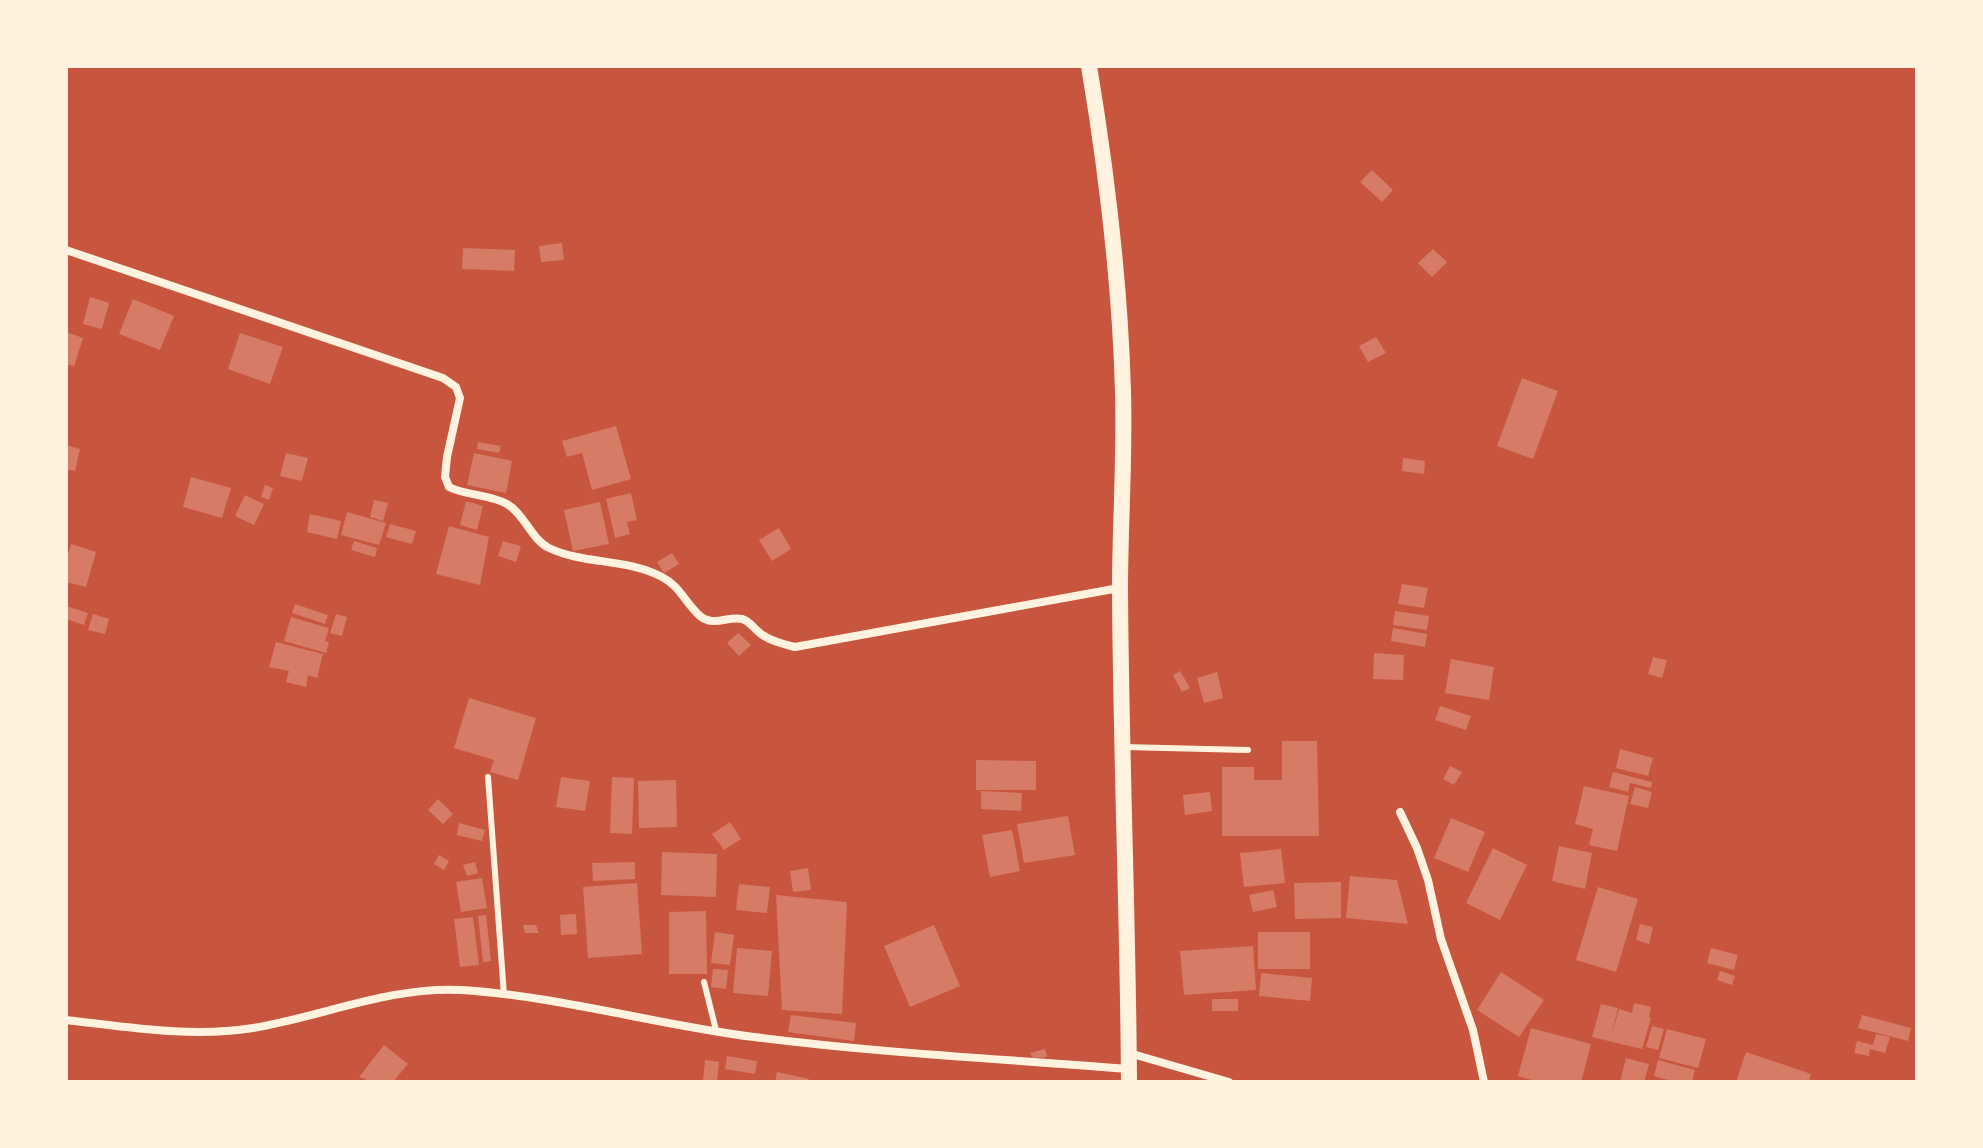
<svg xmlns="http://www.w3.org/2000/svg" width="1983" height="1148" font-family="Raleway,sans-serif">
	<rect width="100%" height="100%" fill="#c8553d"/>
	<g fill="#d67c66">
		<polygon points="1372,170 1393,190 1382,202 1360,182"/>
		<polygon points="562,243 564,260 541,262 539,246"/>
		<polygon points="463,248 515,250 514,271 462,269"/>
		<polygon points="1433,249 1447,262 1432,277 1418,263"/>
		<polygon points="90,297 109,303 102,329 83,324"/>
		<polygon points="133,299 174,316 160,350 119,334"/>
		<polygon points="66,332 83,338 74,366 66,364"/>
		<polygon points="240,333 283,347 270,384 228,369"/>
		<polygon points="1376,337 1386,353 1368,362 1359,346"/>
		<polygon points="1522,378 1558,391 1533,459 1497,446"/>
		<polygon points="616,426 631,479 592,490 582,453 567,457 562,441"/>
		<polygon points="478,442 501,446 499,453 477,449"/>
		<polygon points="66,445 80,449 75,471 66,469"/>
		<polygon points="286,453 308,458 302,481 280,476"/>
		<polygon points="474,453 512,461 506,493 467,485"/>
		<polygon points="1403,458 1425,461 1424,474 1402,471"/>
		<polygon points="191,477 231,488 222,518 183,507"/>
		<polygon points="265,485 273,488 269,500 261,497"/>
		<polygon points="631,493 637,520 627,522 630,534 615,538 606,499"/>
		<polygon points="245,495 264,504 254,525 235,516"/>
		<polygon points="374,500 388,503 383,521 370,517"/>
		<polygon points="466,501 483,506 477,530 460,525"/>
		<polygon points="600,502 609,544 573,551 564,510"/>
		<polygon points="347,512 386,523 379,545 341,535"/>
		<polygon points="310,514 341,521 337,539 307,532"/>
		<polygon points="390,524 416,531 412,544 386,537"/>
		<polygon points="449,526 489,537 480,585 436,574"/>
		<polygon points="779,528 791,549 772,561 759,540"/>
		<polygon points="354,541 377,548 375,557 351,550"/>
		<polygon points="503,541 521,546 516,562 498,556"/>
		<polygon points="71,544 96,552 86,587 66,582 66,561"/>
		<polygon points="672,553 679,564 664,573 657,562"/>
		<polygon points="1402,584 1428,588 1424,608 1398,604"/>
		<polygon points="295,604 328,615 325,624 292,613"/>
		<polygon points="66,606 88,613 84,625 66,619"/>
		<polygon points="1395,611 1429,616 1427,630 1393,625"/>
		<polygon points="93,614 109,619 105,634 88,630"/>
		<polygon points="336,614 347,617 342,636 330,633"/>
		<polygon points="291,617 329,628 325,641 329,642 326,653 284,641"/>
		<polygon points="1393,628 1427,634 1425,647 1391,641"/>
		<polygon points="738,633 751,645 739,656 727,643"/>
		<polygon points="276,642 323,654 317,678 308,675 306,687 286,682 289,671 269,667"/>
		<polygon points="1374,653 1404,655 1403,680 1373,679"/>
		<polygon points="1653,657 1667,660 1662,678 1648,674"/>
		<polygon points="1451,659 1494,667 1489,700 1445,693"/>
		<polygon points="1180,671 1190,688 1182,692 1173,675"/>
		<polygon points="1217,672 1223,698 1204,703 1197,678"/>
		<polygon points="469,698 536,718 518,780 490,772 494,760 454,748"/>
		<polygon points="1440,706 1471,716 1466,730 1435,720"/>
		<polygon points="1282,741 1317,741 1319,836 1222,836 1222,767 1254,767 1254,780 1282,780"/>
		<polygon points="1620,749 1653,758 1648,776 1616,768"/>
		<polygon points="976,760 1036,761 1036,790 976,790"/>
		<polygon points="1450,766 1462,772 1454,785 1443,779"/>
		<polygon points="1613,772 1652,782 1651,788 1630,783 1628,792 1609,787"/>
		<polygon points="561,777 590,781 585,811 556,807"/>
		<polygon points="612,777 634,778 632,834 610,833"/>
		<polygon points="676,780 677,827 639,828 638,781"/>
		<polygon points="1584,786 1629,796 1617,851 1589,845 1593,829 1575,824"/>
		<polygon points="1635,787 1652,792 1648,808 1630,804"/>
		<polygon points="981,791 1022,793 1021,811 981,809"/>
		<polygon points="1210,792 1212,811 1185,815 1183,795"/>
		<polygon points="438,799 453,814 443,824 428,810"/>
		<polygon points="1068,816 1075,855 1024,863 1017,824"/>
		<polygon points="1451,818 1485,832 1468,872 1434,858"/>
		<polygon points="730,822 741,839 724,850 712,834"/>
		<polygon points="459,823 485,830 482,841 457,835"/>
		<polygon points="1012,830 1020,871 990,877 982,835"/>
		<polygon points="1559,846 1592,853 1585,889 1552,881"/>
		<polygon points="1493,848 1527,865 1500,920 1466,903"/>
		<polygon points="1281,849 1285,883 1244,887 1240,853"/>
		<polygon points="662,852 717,854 716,897 661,895"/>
		<polygon points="439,855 449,861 444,870 434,864"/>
		<polygon points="475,862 478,873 467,876 463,865"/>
		<polygon points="635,862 635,879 593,881 592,863"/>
		<polygon points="808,868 811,890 793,892 790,871"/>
		<polygon points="1350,876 1397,880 1408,924 1346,918"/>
		<polygon points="482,878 487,908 461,912 456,882"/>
		<polygon points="1341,882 1341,918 1295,919 1294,883"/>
		<polygon points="637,883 642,954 588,958 583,887"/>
		<polygon points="739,884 770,887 767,913 736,910"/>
		<polygon points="1598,887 1638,899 1616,972 1576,960"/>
		<polygon points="1273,890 1277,907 1253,912 1249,895"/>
		<polygon points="776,895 847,902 842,1014 782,1010"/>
		<polygon points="706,911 707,974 669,974 669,912"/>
		<polygon points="576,914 577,934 561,935 560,915"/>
		<polygon points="486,915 491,961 483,962 478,916"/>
		<polygon points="473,917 479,965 460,967 454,919"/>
		<polygon points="1640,924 1653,927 1649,944 1636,940"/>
		<polygon points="523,925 536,925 539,933 525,933"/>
		<polygon points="934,925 960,986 910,1007 884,946"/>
		<polygon points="715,932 734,935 730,965 711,963"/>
		<rect x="1258" y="932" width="52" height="37"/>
		<polygon points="1253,946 1256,990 1184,995 1180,951"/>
		<polygon points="737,948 772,951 768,996 733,993"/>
		<polygon points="1711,948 1738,955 1734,970 1707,963"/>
		<polygon points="713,969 728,970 726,989 711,987"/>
		<polygon points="1720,971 1735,976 1732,985 1717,980"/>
		<polygon points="1501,972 1544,1000 1519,1037 1477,1010"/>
		<polygon points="1261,973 1312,978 1310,1001 1259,996"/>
		<rect x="1212" y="999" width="26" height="12"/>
		<polygon points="1634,1003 1651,1007 1649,1017 1651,1018 1642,1049 1592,1037 1601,1004 1618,1008 1611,1037 1619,1009 1632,1013"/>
		<polygon points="791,1015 856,1023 854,1041 788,1032"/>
		<polygon points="1862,1015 1911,1028 1908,1041 1858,1028"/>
		<polygon points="1652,1026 1664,1029 1658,1050 1646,1047"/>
		<polygon points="1531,1028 1591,1044 1581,1082 1539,1082 1518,1076"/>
		<polygon points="1667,1029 1706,1039 1698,1068 1659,1058"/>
		<polygon points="1876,1034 1890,1037 1885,1053 1870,1049 1869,1056 1854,1053 1857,1041 1873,1045"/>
		<polygon points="384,1045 408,1064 393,1082 373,1082 359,1077"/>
		<polygon points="1045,1049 1047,1057 1033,1058 1030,1053"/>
		<polygon points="1746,1052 1811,1074 1809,1082 1736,1082"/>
		<polygon points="727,1056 757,1061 755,1074 725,1069"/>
		<polygon points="1626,1058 1649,1064 1644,1082 1620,1082"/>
		<polygon points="705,1060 719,1062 717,1082 703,1082"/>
		<polygon points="1658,1060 1695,1070 1692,1082 1675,1082 1654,1076"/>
		<polygon points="777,1072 809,1079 808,1082 775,1082"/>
	</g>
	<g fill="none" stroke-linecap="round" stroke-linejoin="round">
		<g stroke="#fff3e0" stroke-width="6">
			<polyline points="1123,747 1248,750"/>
			<polyline points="488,777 504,995"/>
			<polyline points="704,982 716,1030"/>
		</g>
		<g stroke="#fff3e0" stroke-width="8">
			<path d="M 66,250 L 443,378 L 456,387 L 460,398 L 447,457 L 445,477 L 449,487 C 467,496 489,494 507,504 C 525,515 531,539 549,548 C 585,565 627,558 662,577 C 680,586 685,603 700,616 C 714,627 727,616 742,619 C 750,621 754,629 761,634 C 771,641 783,644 795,647 L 1119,588"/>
			<polyline points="1400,812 1417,848 1428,880 1441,939 1473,1030 1484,1082"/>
			<path d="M 66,1020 C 128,1027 190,1038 253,1028 C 321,1017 390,986 461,990 C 559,996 657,1025 754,1037 C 878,1053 1004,1059 1128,1069"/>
			<polyline points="1129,1053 1229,1082"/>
		</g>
		<path stroke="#fff3e0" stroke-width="16" d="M 1089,66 C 1107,174 1120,282 1123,391 C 1125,458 1120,524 1120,591 C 1121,755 1128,918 1129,1082"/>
	</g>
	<rect width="1983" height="1148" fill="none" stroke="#fff3e0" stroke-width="136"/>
</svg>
